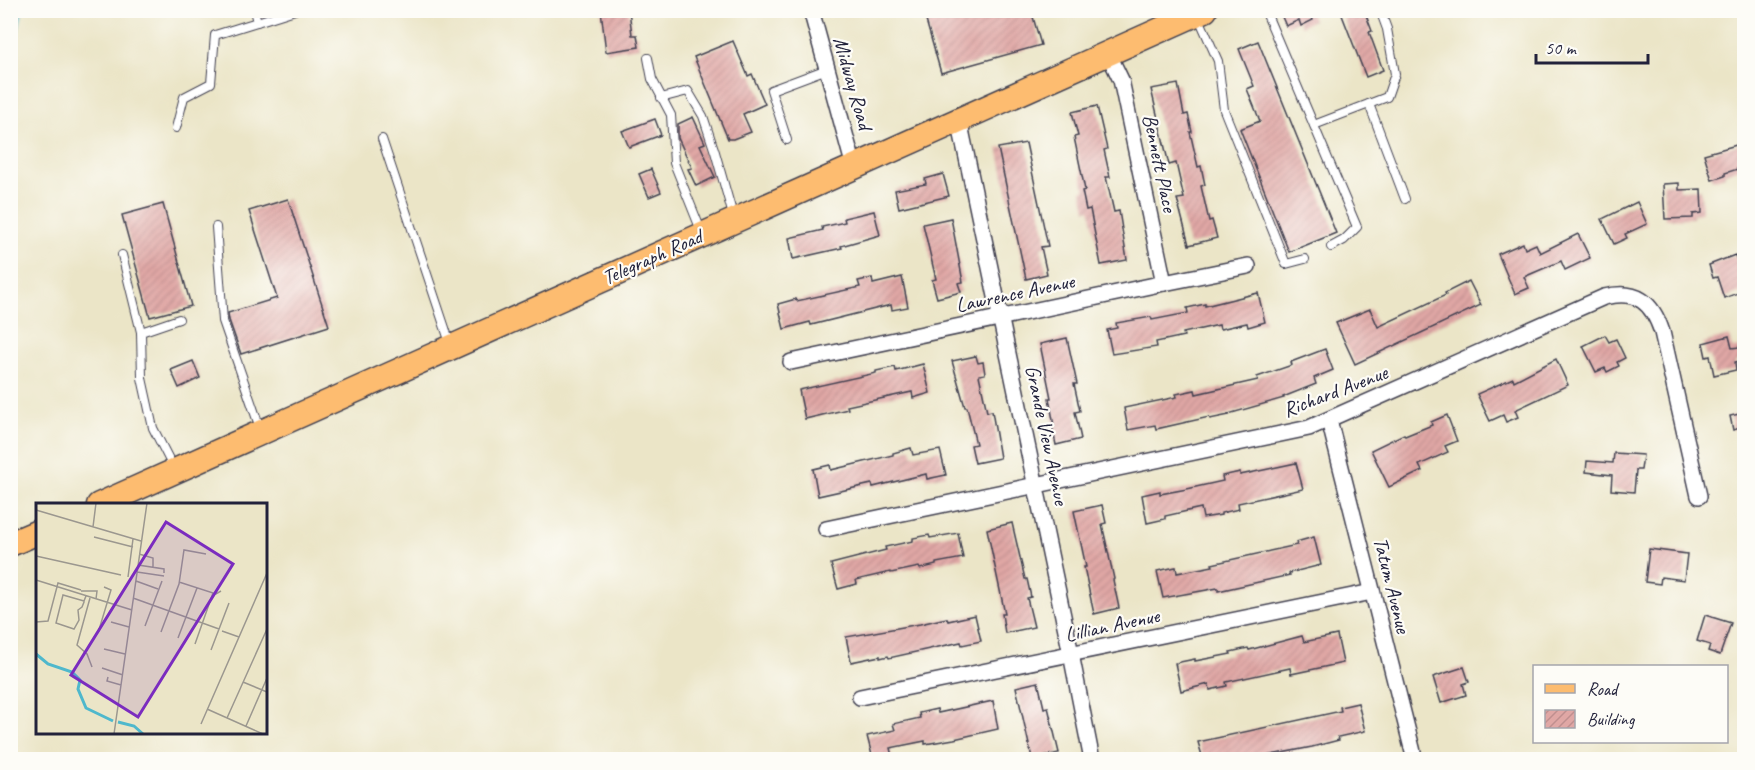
<svg xmlns="http://www.w3.org/2000/svg" width="1755" height="770" font-family="Caveat,sans-serif">
	<defs>
		<pattern id="building-hatch" width="6" height="6" patternUnits="userSpaceOnUse" patternTransform="scale(1.5)"><rect width="6" height="6" fill="#e0a7a5"/><path d="M-1 1l2-2M0 6l6-6M5 7l2-2" fill="none" stroke="#c08f8f"/></pattern>
	</defs>
	<rect width="100%" height="100%" fill="#fdfcf7"/>
	<filter id="ink" filterUnits="userSpaceOnUse"><feTurbulence type="fractalNoise" baseFrequency=".0167" numOctaves="2"/><feDisplacementMap in="SourceGraphic" scale="12" xChannelSelector="R" yChannelSelector="G"/><feConvolveMatrix kernelMatrix="1 2 1 2 8 2 1 2 1" color-interpolation-filters="sRGB"/></filter>
	<filter id="wash" filterUnits="userSpaceOnUse"><feTurbulence type="fractalNoise" baseFrequency=".008" numOctaves="4" result="noise"/><feDisplacementMap in="SourceGraphic" scale="24" xChannelSelector="R" yChannelSelector="G"/><feGaussianBlur stdDeviation="1.35" result="paint"/><feColorMatrix in="noise" values="0 0 0 0 0 0 0 0 0 0 0 0 0 0 0 0 0 1.4 0 .05"/><feComposite in="paint" operator="in"/></filter>
	<g filter="url(#wash)">
		<rect width="100%" height="100%" fill="#ebe5c7"/>
		<g fill="none" stroke-linecap="round" stroke-linejoin="round">
			<polyline stroke="#4fb8cc" stroke-width="4.5" points="10,61 21,10"/>
		</g>
		<g id="blocks">
			<g fill="url(#building-hatch)">
				<polygon points="601,10 629,10 632,35 637,35 639,47 606,52"/>
				<polygon points="923,10 1031,10 1041,45 941,73"/>
				<polygon points="1279,10 1320,10 1311,15 1313,20 1301,26 1299,20 1286,26"/>
				<polygon points="1340,10 1364,10 1372,31 1369,32 1383,70 1366,77"/>
				<polygon points="733,41 748,76 752,74 765,104 743,114 751,132 733,139 728,139 694,57"/>
				<polygon points="1258,41 1336,233 1289,252 1240,129 1260,121 1247,89 1254,86 1239,49"/>
				<polygon points="1178,84 1184,115 1188,114 1192,132 1190,132 1198,167 1201,166 1205,185 1201,186 1209,221 1212,220 1217,238 1189,245 1177,199 1184,198 1176,163 1169,165 1151,89"/>
				<polygon points="1097,106 1107,149 1104,150 1110,177 1106,177 1114,212 1119,211 1127,260 1101,265 1090,209 1086,210 1082,191 1085,190 1074,137 1078,136 1072,112"/>
				<polygon points="693,117 705,143 700,145 715,177 696,186 688,169 692,168 678,138 678,124"/>
				<polygon points="655,119 661,135 629,147 622,131"/>
				<polygon points="1026,143 1048,246 1041,247 1047,274 1026,279 998,148"/>
				<polygon points="1740,144 1744,159 1744,167 1725,173 1725,176 1712,180 1704,154"/>
				<polygon points="651,169 661,192 649,197 639,174"/>
				<polygon points="943,174 949,196 899,208 895,190 926,184 925,179"/>
				<polygon points="1679,183 1679,190 1701,189 1702,213 1693,214 1693,218 1665,219 1663,184"/>
				<polygon points="288,199 329,326 241,354 229,320 228,313 277,298 249,211"/>
				<polygon points="1637,202 1647,224 1625,234 1627,238 1614,244 1602,219"/>
				<polygon points="163,204 191,306 150,317 122,215"/>
				<polygon points="874,211 880,235 841,246 842,248 793,259 789,238 823,230 822,227 845,222 844,218"/>
				<polygon points="951,218 963,282 958,283 961,292 937,298 932,280 936,279 923,224"/>
				<polygon points="1578,234 1590,258 1565,270 1561,261 1524,277 1529,288 1515,294 1498,254 1523,243 1525,249 1536,244 1540,253"/>
				<polygon points="1735,255 1739,266 1744,265 1744,277 1741,278 1744,291 1724,298 1717,277 1713,278 1709,265"/>
				<polygon points="902,277 908,307 892,310 891,305 811,325 810,322 784,329 778,304 796,299 797,301 860,287 858,281 872,278 873,284"/>
				<polygon points="1469,281 1481,305 1355,364 1336,323 1370,309 1378,327 1446,295 1445,293"/>
				<polygon points="1258,293 1265,322 1248,327 1247,323 1220,329 1219,325 1183,333 1184,336 1156,342 1157,347 1112,354 1107,330 1117,328 1116,323 1151,317 1152,320 1188,313 1187,308 1205,304 1205,306"/>
				<polygon points="1605,335 1609,342 1616,339 1625,358 1617,362 1619,366 1607,372 1605,368 1596,372 1583,346"/>
				<polygon points="1729,336 1732,348 1739,347 1743,360 1735,362 1736,370 1714,375 1710,356 1706,357 1703,343"/>
				<polygon points="1067,338 1077,384 1074,384 1080,411 1075,412 1081,439 1056,445 1052,426 1054,426 1049,398 1051,398 1040,344"/>
				<polygon points="1325,349 1333,370 1314,378 1316,384 1283,397 1284,398 1228,414 1229,415 1210,419 1209,417 1156,429 1155,425 1128,430 1124,408 1177,397 1176,394 1195,390 1196,394 1258,380 1257,377 1292,365 1291,362"/>
				<polygon points="976,356 978,363 983,362 985,374 979,375 987,412 992,411 1000,458 975,463 971,445 976,444 967,407 965,407 952,361"/>
				<polygon points="1556,359 1568,385 1515,410 1518,417 1506,422 1503,415 1490,421 1477,394 1513,378 1514,381"/>
				<polygon points="193,361 200,378 179,388 171,370"/>
				<polygon points="923,364 930,393 913,398 912,392 847,406 848,409 805,419 799,390 876,373 876,371 895,367 896,371"/>
				<polygon points="1744,413 1744,427 1733,430 1730,416"/>
				<polygon points="1447,415 1457,441 1445,446 1448,452 1419,465 1422,471 1389,487 1371,450 1404,434 1405,436 1432,425 1431,422"/>
				<polygon points="911,448 913,455 940,450 946,475 927,479 926,474 873,487 872,484 818,496 813,469 830,465 831,470 893,455 893,453"/>
				<polygon points="1614,453 1643,455 1641,470 1636,470 1634,492 1611,490 1612,475 1586,472 1587,461 1613,463"/>
				<polygon points="1296,463 1303,489 1238,503 1239,509 1221,513 1221,515 1203,518 1201,508 1165,516 1165,519 1147,523 1142,495 1160,491 1160,494 1187,489 1223,481 1222,476 1240,472 1240,475"/>
				<polygon points="1102,505 1106,523 1102,524 1114,579 1113,580 1119,608 1094,614 1084,567 1086,567 1074,511"/>
				<polygon points="1012,523 1025,579 1027,579 1031,597 1027,598 1034,627 1005,633 1002,614 1005,614 987,529"/>
				<polygon points="958,533 963,558 936,563 936,565 920,569 919,567 891,573 890,572 856,580 857,584 838,589 831,564 886,550 885,547 913,541 913,538 929,535 930,538"/>
				<polygon points="1314,537 1321,565 1289,573 1290,575 1218,591 1218,588 1163,598 1157,571 1176,567 1177,573 1213,566 1212,564 1297,545 1296,542"/>
				<polygon points="1649,549 1687,554 1684,580 1661,577 1660,584 1645,582"/>
				<polygon points="975,615 981,641 962,645 961,642 889,658 888,656 880,658 880,656 851,662 846,637 920,624 947,618 948,621"/>
				<polygon points="1705,615 1731,623 1720,655 1708,651 1710,645 1697,641"/>
				<polygon points="1337,635 1343,663 1291,674 1290,668 1226,682 1227,686 1210,690 1209,684 1181,691 1175,663 1195,659 1195,661 1231,654 1230,652 1248,648 1249,650 1302,636 1304,642"/>
				<polygon points="1464,667 1469,682 1463,684 1466,695 1441,703 1433,677"/>
				<polygon points="1038,682 1044,708 1048,707 1059,753 1032,758 1016,687"/>
				<polygon points="993,701 998,729 954,739 925,744 925,741 890,748 892,756 873,759 867,736 895,730 893,724 920,718 919,713 937,709 938,713"/>
				<polygon points="1358,703 1365,731 1338,737 1339,740 1312,747 1251,759 1203,759 1198,742 1341,711 1340,707"/>
			</g>
		</g>
	</g>
	<g filter="url(#ink)">
		<use href="#blocks" fill-opacity="0" stroke="#403f50" stroke-width="1.5"/>
		<g fill="none" stroke-linecap="round" stroke-linejoin="round">
			<g stroke="#403f50" stroke-width="10">
				<g id="service">
					<polyline points="1265,10 1357,227 1344,240 1331,247"/>
					<polyline points="1198,16 1218,61 1224,110 1286,264 1305,259"/>
					<polyline points="257,22 295,10"/>
					<polyline points="648,58 652,79 671,115 674,163 702,233"/>
					<polyline points="661,98 688,91 703,116 715,152 734,219"/>
					<polyline points="1369,104 1405,199"/>
					<polyline points="1314,125 1387,97 1395,74 1387,29 1380,10"/>
					<polyline points="176,128 184,97 211,83 215,35 257,22 254,10"/>
					<polyline points="382,139 451,346"/>
					<polyline points="787,140 771,90 827,69"/>
					<polyline points="216,227 223,321 261,431"/>
					<polyline points="122,255 141,332"/>
					<polyline points="173,467 153,428 142,378 141,332 179,319"/>
				</g>
			</g>
			<g stroke="#403f50" stroke-width="18">
				<g id="minor">
					<polyline points="811,10 854,167"/>
					<polyline points="1108,53 1121,80 1164,283"/>
					<polyline points="959,120 1071,654 1092,760"/>
					<polyline points="791,362 1164,283 1248,266"/>
					<polyline points="1329,420 1415,760"/>
					<path d="M 826,529 L 1309,428 L 1604,297 C 1637,289 1652,302 1662,332 L 1699,496"/>
					<polyline points="860,697 1372,592"/>
				</g>
			</g>
			<g stroke="#403f50" stroke-width="27">
				<g id="primary">
					<polyline points="99,505 1205,10"/>
					<polyline points="10,544 38,532"/>
				</g>
			</g>
			<use href="#service" stroke="#fff" stroke-width="8"/>
			<use href="#minor" stroke="#fff" stroke-width="15"/>
			<use href="#primary" stroke="#fdbc6f" stroke-width="24"/>
		</g>
	</g>
	<g text-anchor="middle" stroke-width="4.5" stroke-linejoin="round" paint-order="stroke">
		<g font-size="21" fill="#22223b" stroke="#fdfcf7">
			<text transform="translate(853 83) rotate(74)" y="7">Midway Road</text>
			<text transform="translate(1160 163) rotate(78)" y="7">Bennett Place</text>
			<text transform="translate(652 257) rotate(-24)" y="7">Telegraph Road</text>
			<text transform="translate(1015 293) rotate(-12)" y="7">Lawrence Avenue</text>
			<text transform="translate(1335 391) rotate(-21)" y="7">Richard Avenue</text>
			<text transform="translate(1047 435) rotate(78)" y="7">Grande View Avenue</text>
			<text transform="translate(1392 585) rotate(76)" y="7">Tatum Avenue</text>
			<text transform="translate(1112 625) rotate(-12)" y="7">Lillian Avenue</text>
		</g>
	</g>
	<g transform="translate(36 503)">
		<rect width="231" height="231" fill="#ebe5c7"/>
		<path fill="none" stroke="#4fb8cc" stroke-width="3" d="M 0,151 L 12,161 L 36,169 L 44,177 L 42,186 L 50,205 L 77,218M 82,219 L 98,223 L 107,231"/>
		<path fill="none" stroke="#9b978f" stroke-width="1.5" d="M 126,0 L 151,0M 0,7 L 105,38M 57,24 L 60,0M 58,34 L 97,44M 103,51 L 117,55 L 117,65M 0,53 L 85,72M 102,62 L 128,66 L 128,70M 101,69 L 128,73M 92,74 L 97,36M 0,77 L 96,107M 100,78 L 122,86M 143,79 L 180,91 L 185,88M 45,88 L 61,88 L 60,96M 54,95 L 41,142 L 51,151 L 56,164M 97,95 L 183,126M 48,98 L 27,92 L 20,120 L 38,126 L 43,117 L 42,107 L 46,104 L 48,99 L 48,98 L 50,93M 0,119 L 12,118 L 22,80 L 45,87M 75,119 L 93,124M 109,123 L 126,78M 186,128 L 203,134M 125,129 L 143,81 L 148,47 L 170,51M 62,130 L 75,87 L 68,84M 142,135 L 161,85M 159,141 L 177,90M 68,146 L 89,151M 175,147 L 193,100M 66,165 L 87,172M 72,174 L 71,178 L 85,182M 207,179 L 231,189M 171,206 L 227,231M 191,215 L 231,126M 165,221 L 231,70M 210,223 L 231,175M 78,231 L 111,0"/>
		<path fill="#7b2cbf" fill-opacity="0.15" stroke="#7b2cbf" stroke-width="3" d="M 130,19 L 197,61 L 102,214 L 35,172 Z"/>
		<rect width="231" height="231" fill="none" stroke="#22223b" stroke-width="3"/>
	</g>
	<rect width="1755" height="770" fill="none" stroke="#fdfcf7" stroke-width="36"/>
	<rect x="1533" y="665" width="195" height="78" fill="#fdfcf7" stroke="#a5a5ac" stroke-width="1.5"/>
	<rect x="1545" y="684" width="30" height="9" fill="#fdbc6f" stroke="#a5a5ac" stroke-width="1.5"/>
	<text x="1587" y="695" font-size="18" fill="#22223b">Road</text>
	<rect x="1545" y="710" width="30" height="18" fill="url(#building-hatch)" stroke="#a5a5ac" stroke-width="1.5"/>
	<text x="1587" y="725" font-size="18" fill="#22223b">Building</text>
	<path d="M1536 54v9h112v-9" fill="none" stroke="#22223b" stroke-width="3"/>
	<text x="1545" y="54" font-size="18" fill="#22223b" stroke="#fdfcf7" stroke-width="4.5" paint-order="stroke">50 m</text>
</svg>
